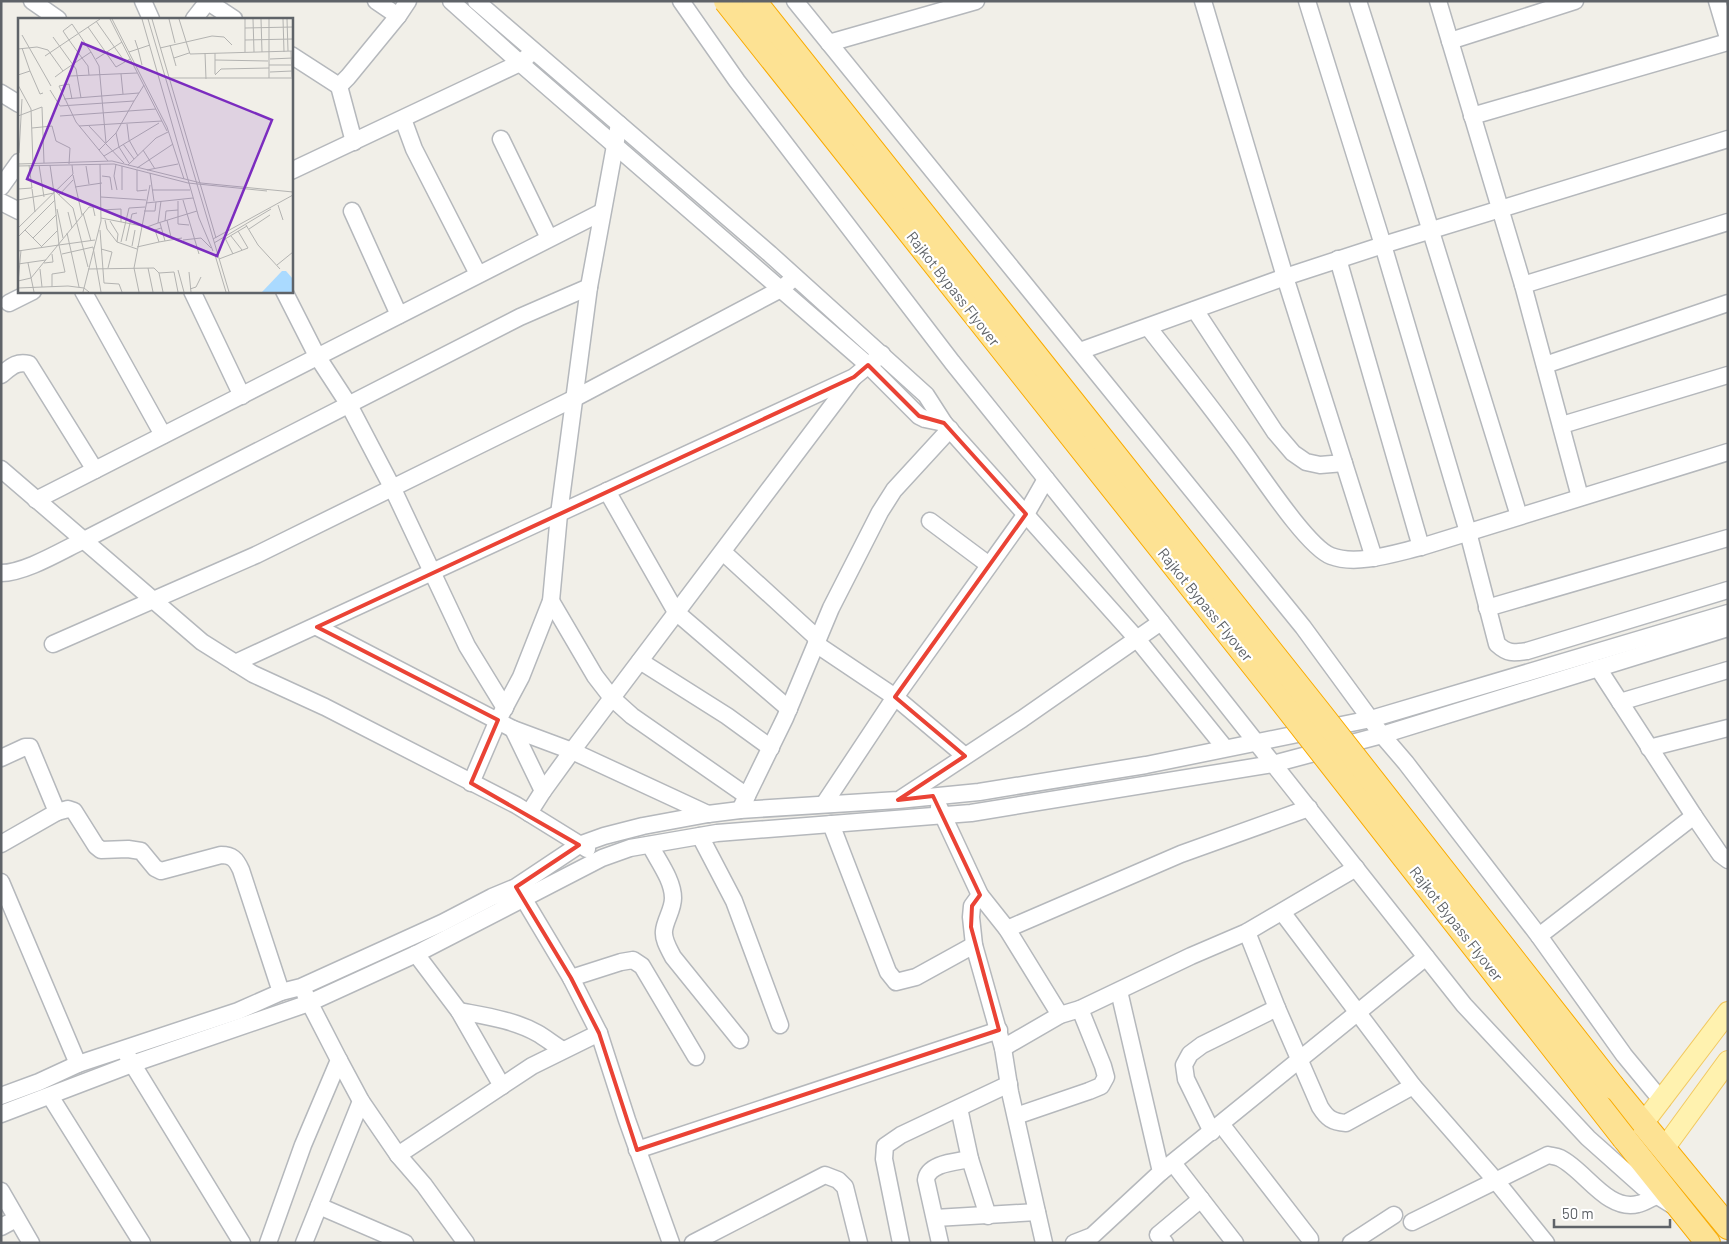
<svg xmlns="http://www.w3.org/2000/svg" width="1729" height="1244" font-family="Barlow,sans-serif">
	<rect width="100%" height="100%" fill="#f1efe8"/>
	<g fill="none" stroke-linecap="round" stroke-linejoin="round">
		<g stroke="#b5b8bc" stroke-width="19">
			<g id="minor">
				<polyline points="32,1 58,19"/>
				<polyline points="143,1 151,19"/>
				<polyline points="207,1 234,19"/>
				<polyline points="376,1 398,16"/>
				<polyline points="451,1 520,63 868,365 919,416 925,419 944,423"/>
				<polyline points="476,1 770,254 926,395 944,423 1137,639 1225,748"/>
				<polyline points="681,1 737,81 952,362 1161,622 1464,1005 1588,1138 1643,1187 1672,1205"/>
				<polyline points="795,1 1303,627 1382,735 1406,763 1539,936 1624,1055 1662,1101"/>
				<polyline points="1203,1 1285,277 1374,558"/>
				<path d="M 1307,1 L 1383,245 L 1468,532 L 1497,644 C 1508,654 1513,653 1527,651 L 1728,590"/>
				<polyline points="1358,1 1416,183 1519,516"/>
				<polyline points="1438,1 1523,285 1580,497"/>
				<polyline points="1717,1 1728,38"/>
				<polyline points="194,19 208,1"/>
				<polyline points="1450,41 1575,1"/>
				<polyline points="829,43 976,1"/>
				<polyline points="291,55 339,86 348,77 398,16 408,1"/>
				<polyline points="339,86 354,142"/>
				<polyline points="1,93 19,104"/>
				<polyline points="1472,116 1728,42"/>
				<polyline points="403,119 414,149 478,274"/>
				<polyline points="501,139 549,238"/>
				<polyline points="291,171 520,63 527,57"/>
				<polyline points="1,187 19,162"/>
				<polyline points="1,202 19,211"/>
				<polyline points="352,211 399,315"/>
				<polyline points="1338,259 1421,547"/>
				<polyline points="1523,285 1728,222"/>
				<polyline points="83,291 163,435"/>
				<polyline points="192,291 242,396"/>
				<polyline points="284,291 317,356 349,405 392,487 467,646 505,708"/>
				<polyline points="9,303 33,291"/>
				<polyline points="1195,310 1275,432 1293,453 1306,462 1320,465 1344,463"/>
				<path d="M 1148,327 C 1176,363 1205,399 1232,436 C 1252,461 1305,546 1331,556 C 1357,566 1395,553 1421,547 L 1728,452"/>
				<polyline points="1080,351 1285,277 1383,245 1728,139"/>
				<polyline points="1545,365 1728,303"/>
				<path d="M 1,375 C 11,367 16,361 29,364 L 95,470"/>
				<polyline points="1562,425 1728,375"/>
				<polyline points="1,469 202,642 253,674 325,707 516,805 587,849"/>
				<polyline points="607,491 676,612 789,709"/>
				<polyline points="36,500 602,212"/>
				<polyline points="930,521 989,565"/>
				<polyline points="723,552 818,639"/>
				<path d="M 1,573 C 25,573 61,551 84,540 L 520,317 L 589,287 L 619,124"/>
				<polyline points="551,601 595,676 612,698 632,716 747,796"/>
				<polyline points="1487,608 1728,538"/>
				<polyline points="317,627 513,729 572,751 708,814"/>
				<polyline points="53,644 256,555 575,398 781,289 795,277"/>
				<polyline points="816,644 895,697 965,756"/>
				<polyline points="640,661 727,716 771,748"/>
				<polyline points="235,663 854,377 882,354"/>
				<polyline points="1598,668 1694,816 1720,854 1728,860"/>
				<polyline points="1620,702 1728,670"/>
				<polyline points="513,729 543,791"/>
				<polyline points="1649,748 1728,728"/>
				<path d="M 1,758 L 25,747 L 30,747 L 57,812 L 68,809 L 74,811 L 96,846 L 101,850 L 128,849 L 141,851 L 155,868 L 161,871 L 221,855 C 232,855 236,859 241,870 L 281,992"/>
				<polyline points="471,783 498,720 521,677 551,601 559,514 589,287"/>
				<polyline points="902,798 1022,719 1161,622"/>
				<polyline points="824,804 893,700 1026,514 1046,479"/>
				<polyline points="939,807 980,895 1007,929 1060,1015"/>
				<polyline points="740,810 785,718 831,608 880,512 894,490 950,429"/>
				<polyline points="529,813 543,791 572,751 853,378"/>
				<polyline points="831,824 888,972 896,982 916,977 974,945"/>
				<polyline points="700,836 734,901 780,1025"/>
				<polyline points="1,844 57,812"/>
				<path d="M 650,845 C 658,861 673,880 673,898 C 673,910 665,920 664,931 C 663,940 669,949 673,957 L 740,1040"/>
				<polyline points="1,882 78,1064"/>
				<polyline points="519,891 571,978 599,1033 627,1120 671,1243"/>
				<polyline points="980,895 972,906 971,917 974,945 1003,1048 1010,1092 1044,1243"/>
				<polyline points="1282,912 1413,1086 1496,1181 1546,1243"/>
				<polyline points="1007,929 1181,854 1309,808"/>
				<path d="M 1247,932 L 1277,1008 L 1320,1107 C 1327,1118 1332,1122 1346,1123 L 1413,1086"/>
				<polyline points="1539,936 1694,816"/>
				<polyline points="416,954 459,1011 502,1086"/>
				<polyline points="571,978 621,962 633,960 642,966 696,1057"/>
				<path d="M 459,1011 C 485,1016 514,1020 537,1033 C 546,1038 554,1045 563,1050"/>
				<polyline points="1003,1048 1060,1015 1080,1009 1191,956 1247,932 1356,868"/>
				<polyline points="127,1055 242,1243"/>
				<polyline points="339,1060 361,1101 398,1155 424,1185 466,1243"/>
				<polyline points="1,1096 39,1082 78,1064 238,1011 281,992 301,987 442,923 492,897 516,887 579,845 604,836 643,826 708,814 740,810 898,800 979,792 1146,765 1371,719 1728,613"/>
				<polyline points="50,1096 142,1243"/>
				<polyline points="959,1108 970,1159 988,1216"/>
				<polyline points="1,1114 132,1064 309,1003 416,954 602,858 630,848 717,833 971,813 1273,764 1382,735 1728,628"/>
				<polyline points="1016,1116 1089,1091 1101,1086 1106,1077 1103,1066 1080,1009"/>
				<polyline points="1221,1124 1310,1239"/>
				<polyline points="1212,1132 1186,1079 1184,1065 1190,1054 1202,1045 1277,1008"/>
				<polyline points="637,1150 999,1030"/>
				<polyline points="398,1155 532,1066 599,1033"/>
				<polyline points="1173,1163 1235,1243"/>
				<polyline points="1161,1172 1426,957"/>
				<polyline points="1,1191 31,1243"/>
				<polyline points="319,1206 405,1243"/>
				<polyline points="935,1218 1037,1212"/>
				<path d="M 1412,1222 L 1548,1155 C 1551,1156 1556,1156 1560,1158 C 1585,1170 1607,1212 1638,1204 C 1644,1203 1651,1198 1656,1196"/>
				<polyline points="1,1227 16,1219"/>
				<polyline points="268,1243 303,1145 339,1060 305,994"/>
				<polyline points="304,1243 361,1101"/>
				<polyline points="693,1243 825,1175 838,1180 845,1187 859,1243"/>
				<polyline points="901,1243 884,1159 885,1146 901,1135 1009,1084"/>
				<path d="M 940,1243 L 926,1180 C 928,1163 956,1162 970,1159"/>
				<polyline points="1074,1243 1092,1236 1161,1172 1119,991"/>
				<polyline points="1165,1243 1158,1235 1201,1199"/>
				<polyline points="1351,1243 1394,1215"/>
			</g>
		</g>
		<g stroke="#f2c960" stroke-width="22">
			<g id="major">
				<polyline points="1642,1125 1728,1012"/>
				<polyline points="1663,1150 1728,1061"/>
			</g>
		</g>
		<g stroke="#f9ab00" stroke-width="26">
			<g id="highway">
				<polyline points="1613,1087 1728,1227"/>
				<polyline points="1624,1138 1708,1243"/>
			</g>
		</g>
		<use href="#minor" stroke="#fff" stroke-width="16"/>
		<use href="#major" stroke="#fff2af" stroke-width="20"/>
		<use href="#highway" stroke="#fde293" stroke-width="24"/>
		<g stroke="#f9ab00" stroke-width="26" stroke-linecap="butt">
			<g id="highway-bridge">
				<polyline points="726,1 1278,696 1624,1138"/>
				<polyline points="754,1 1319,712 1613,1087"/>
			</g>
		</g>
		<use href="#highway-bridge" stroke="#fde293" stroke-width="24"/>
	</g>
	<path fill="none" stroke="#ea4335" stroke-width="4" stroke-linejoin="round" d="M 868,365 L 919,416 L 944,423 L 1026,514 L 895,697 L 965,756 L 898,800 L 933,796 L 980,895 L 972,906 L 971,927 L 999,1030 L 637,1150 L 599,1033 L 571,978 L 516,887 L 579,845 L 471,783 L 498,720 L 317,627 L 854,377 Z"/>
	<g text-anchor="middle" stroke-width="4.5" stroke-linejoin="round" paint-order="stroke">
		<g font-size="15" fill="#5f6368" stroke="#fff">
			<text transform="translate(953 289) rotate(52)" y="5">Rajkot Bypass Flyover</text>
			<text transform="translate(1205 605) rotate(51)" y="5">Rajkot Bypass Flyover</text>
			<text transform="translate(1456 924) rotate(52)" y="5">Rajkot Bypass Flyover</text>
		</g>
	</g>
	<g transform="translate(18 18)">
		<rect width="275" height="275" fill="#f1efe8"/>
		<path d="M 264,253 L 268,253 L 275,261 L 275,274 L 244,274 Z" fill="#aadaff"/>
		<path fill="none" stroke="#b3b3b1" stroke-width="1" d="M 92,1 L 149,113M 94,1 L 149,109 L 166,161M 124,1 L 181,200 L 195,233M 130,1 L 211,274M 134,1 L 198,220M 151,1 L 157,25M 161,1 L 172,36 L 275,33M 227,1 L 227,34M 235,1 L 236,34M 243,1 L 244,34M 265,1 L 266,34M 269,1 L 270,33M 78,3 L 107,44M 70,9 L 98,49 L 112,41M 227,10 L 275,9M 4,17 L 33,68M 35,19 L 58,51 L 63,80M 227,22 L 275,21M 152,27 L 158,48M 142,30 L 194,18 L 206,19 L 214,27M 0,31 L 19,29 L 30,32 L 45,53 L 37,59M 273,33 L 274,59M 73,34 L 81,48 L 88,125M 111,34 L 120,31 L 117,22M 187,35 L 188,61M 27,38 L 82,1M 156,40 L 171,35M 78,41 L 104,24M 252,41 L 275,40M 197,42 L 250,43M 124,47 L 120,31 L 132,27M 251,47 L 274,47M 12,53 L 22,76 L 25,75M 45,53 L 64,40 L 73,34 L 54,6 L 45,13 L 51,22 L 64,40 L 70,48 L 71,57M 252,54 L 274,53M 103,56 L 105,76M 197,56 L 197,35M 0,57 L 12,53 L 4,30M 197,57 L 203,51 L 251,50M 52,58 L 119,55M 152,60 L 275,60M 251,60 L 251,1M 0,67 L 13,91 L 15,146M 32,72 L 42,88 L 116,83 L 126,67M 46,81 L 121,75M 54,81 L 51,66 L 41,68 L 58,104 L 90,143M 0,98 L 24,89 L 26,145M 42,98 L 138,91M 109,106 L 111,122 L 120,138M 61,108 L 144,103M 71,108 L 106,145M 14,110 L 34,108 L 38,123 L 52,130 L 51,146M 98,115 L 101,129 L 111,145M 105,126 L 116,141M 81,132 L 98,115 L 116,83M 125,132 L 137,151M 1,135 L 4,81M 86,138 L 141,105M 0,146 L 94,143 L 183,165 L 275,174M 98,146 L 96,158 L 99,172M 21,147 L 26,179M 32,147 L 36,175M 110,147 L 138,120 L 150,114M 0,148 L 96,146 L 170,165 L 249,173M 68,148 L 71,166M 104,148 L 104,172M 119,150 L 155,126M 119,152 L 119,173 L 129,172M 129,152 L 160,146M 132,155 L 136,183M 55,157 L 64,197M 84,158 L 92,159 L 94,172M 57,169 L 84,165M 0,171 L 14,170 L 11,147M 14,171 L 17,194M 134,172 L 172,172M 38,174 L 55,190 L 70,249M 41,177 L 55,162M 83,179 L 128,182M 0,182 L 36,175 L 41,227 L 0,233M 165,182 L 181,236M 160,183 L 160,206 L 171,207M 128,185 L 175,180M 260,187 L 265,202M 39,191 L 45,220M 83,192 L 103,191 L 103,204M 126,193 L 137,193 L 138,184M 50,194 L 54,210M 65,195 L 73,223M 83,200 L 129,209 L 140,205 L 143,183M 87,202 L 89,211 L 99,224 L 119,231M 149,202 L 153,219M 92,203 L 100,216 L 99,224M 147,203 L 148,193 L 160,192M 140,205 L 179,193M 142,205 L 147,223M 228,207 L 240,227 L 262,251M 0,210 L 55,156 L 54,147M 231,211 L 252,197M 7,212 L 24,229M 82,212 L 86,265M 49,215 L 61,269M 213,218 L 224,232M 0,219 L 37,182M 15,220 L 38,197M 207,220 L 215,236M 195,221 L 275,177M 207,221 L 229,208M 165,222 L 183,220 L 193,230M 108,223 L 114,196 L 119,195M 103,224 L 111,190 L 127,189M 141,224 L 164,220M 196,225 L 253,191M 114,228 L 117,212M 23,229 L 39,213M 119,229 L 141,224 L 137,212 L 143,210M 83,231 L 94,234 L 90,250M 44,236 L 75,229 L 83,274M 197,237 L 208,274M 201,241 L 230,230 L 220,213M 10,245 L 16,274M 26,245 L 35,244 L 34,236M 0,246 L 28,242M 259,247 L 275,234M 130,250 L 135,274M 22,251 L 24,269M 70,251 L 136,250 L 141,255 L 145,274M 160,252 L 166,274M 171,254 L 173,274M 141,255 L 156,254 L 160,274M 0,263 L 13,260 L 71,189 L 75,189 L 77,198M 0,265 L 3,232M 86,265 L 101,266 L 104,274M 34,269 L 34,256 L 47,254 L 41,227 L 77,222M 0,270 L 50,268 L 66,270 L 71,274M 172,271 L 178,269 L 183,259M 65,274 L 83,203 L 82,146M 121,274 L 116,250 L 132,167"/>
		<path fill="#7b2cbf" fill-opacity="0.15" stroke="#7b2cbf" stroke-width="2.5" d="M 64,25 L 254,102 L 199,238 L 9,161 Z"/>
		<rect width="275" height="275" fill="none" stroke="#5f6368" stroke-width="2.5"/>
	</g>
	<rect width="1729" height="1244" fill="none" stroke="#5f6368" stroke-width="5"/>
	<path d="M1554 1219v8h116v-8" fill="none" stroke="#5f6368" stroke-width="2.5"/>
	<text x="1562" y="1219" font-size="15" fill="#5f6368" stroke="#ffffff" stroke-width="4" paint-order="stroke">50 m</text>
</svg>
